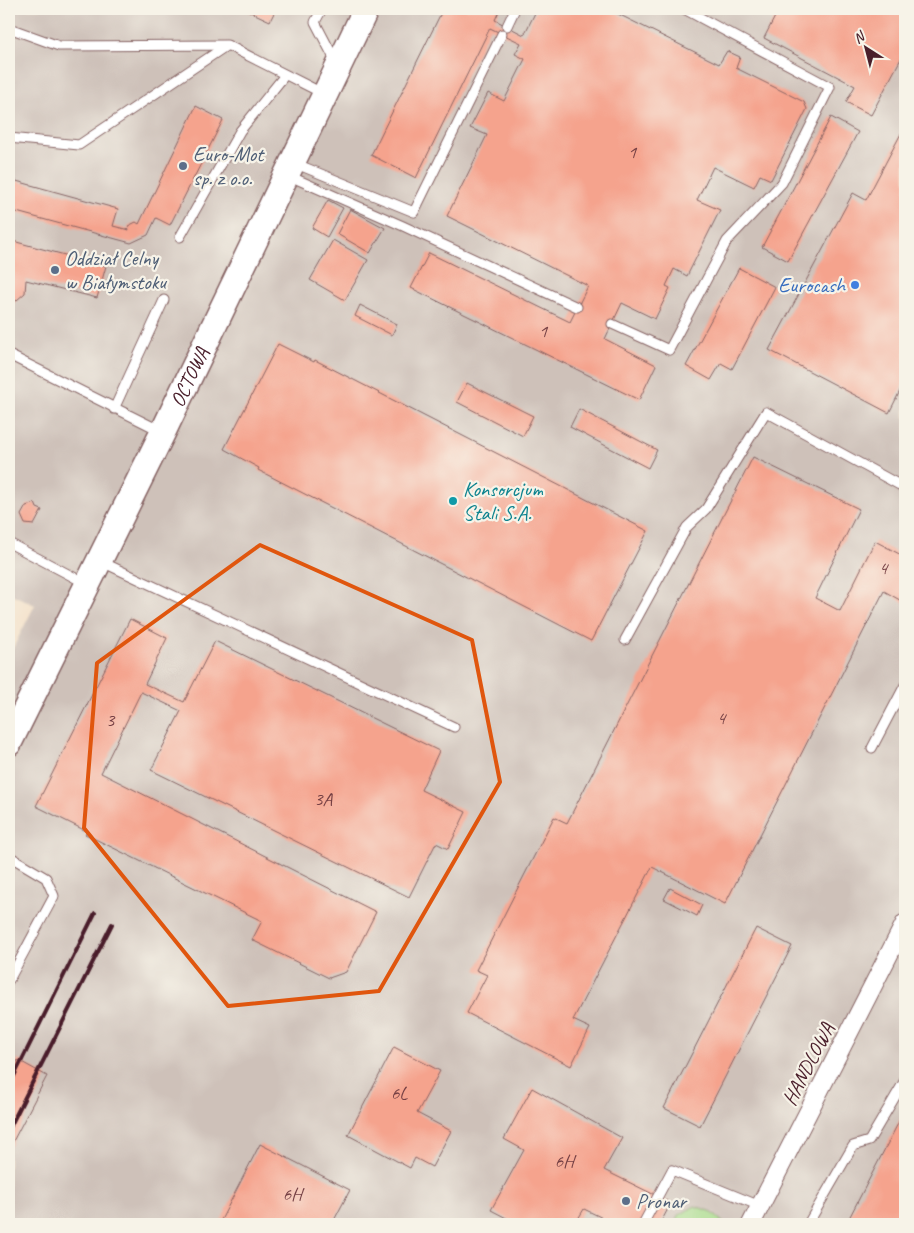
<svg xmlns="http://www.w3.org/2000/svg" width="914" height="1233" font-family="Caveat,sans-serif">
	<rect width="100%" height="100%" fill="#f7f3e8"/>
	<filter id="ink" filterUnits="userSpaceOnUse"><feTurbulence type="fractalNoise" baseFrequency=".02" numOctaves="2"/><feDisplacementMap in="SourceGraphic" scale="10" xChannelSelector="R" yChannelSelector="G"/><feConvolveMatrix kernelMatrix="1 2 1 2 8 2 1 2 1" color-interpolation-filters="sRGB"/></filter>
	<filter id="wash" filterUnits="userSpaceOnUse"><feTurbulence type="fractalNoise" baseFrequency=".0096" numOctaves="4" result="noise"/><feDisplacementMap in="SourceGraphic" scale="20" xChannelSelector="R" yChannelSelector="G"/><feGaussianBlur stdDeviation="1.12" result="paint"/><feColorMatrix in="noise" values="0 0 0 0 0 0 0 0 0 0 0 0 0 0 0 0 0 1.4 0 .05"/><feComposite in="paint" operator="in"/></filter>
	<g filter="url(#wash)">
		<rect width="100%" height="100%" fill="#f4e2cb"/>
		<polygon fill="#cec1b9" points="9,9 905,9 905,1224 9,1224 9,656 35,605 9,593"/>
		<polygon fill="#a8dc8c" stroke="#797e5c" points="695,1206 710,1211 725,1224 675,1224 679,1215"/>
		<g id="blocks">
			<g fill="#f5a38d">
				<polygon points="244,9 276,9 270,21"/>
				<polygon points="443,9 500,9 495,20 524,35 537,9 562,9 569,12 570,9 608,9 719,64 727,51 740,57 736,68 804,102 807,109 771,180 760,175 754,187 713,167 697,200 720,210 687,276 674,269 666,286 670,288 655,319 622,303 605,339 656,365 639,400 411,288 429,253 570,322 588,286 447,216 487,135 470,128 488,93 504,101 525,59 515,54 521,43 490,28 416,178 371,155"/>
				<polygon points="779,9 905,9 905,51 871,115 846,102 855,86 764,38"/>
				<polygon points="196,106 223,120 170,225 156,218 148,235 131,243 9,210 9,179 118,209 113,226 129,230 128,226 136,222 139,224"/>
				<polygon points="831,117 858,132 788,261 762,247"/>
				<polygon points="905,126 905,381 889,413 769,350 853,193 866,200"/>
				<polygon points="328,200 343,208 327,237 312,228"/>
				<polygon points="350,209 385,228 370,253 337,234"/>
				<polygon points="9,240 106,266 97,298 26,280 25,293 9,307"/>
				<polygon points="333,240 368,260 345,300 310,280"/>
				<polygon points="739,268 775,287 732,369 721,363 711,380 686,366"/>
				<polygon points="360,305 397,324 392,335 355,316"/>
				<polygon points="278,344 314,362 315,360 648,531 591,641 258,470 259,468 224,449"/>
				<polygon points="467,383 533,416 523,436 457,402"/>
				<polygon points="579,409 657,450 648,468 570,427"/>
				<polygon points="753,457 859,509 815,598 840,611 875,541 905,557 905,603 884,591 725,904 652,867 573,1020 590,1028 571,1066 467,1013 487,975 476,970 554,817 567,823"/>
				<polygon points="35,503 37,508 42,510 34,525 25,524 21,515 26,506"/>
				<polygon points="130,619 167,638 145,684 184,702 215,641 439,751 421,790 466,812 448,849 436,843 409,897 151,770 181,711 141,692 101,773 376,912 346,972 329,978 252,940 262,921 85,834 88,832 36,806"/>
				<polygon points="670,888 702,905 697,916 664,899"/>
				<polygon points="756,928 792,946 700,1126 664,1108"/>
				<polygon points="394,1047 440,1071 417,1113 451,1131 432,1167 415,1158 410,1168 348,1135"/>
				<polygon points="18,1060 47,1076 9,1149 9,1077"/>
				<polygon points="532,1088 622,1138 604,1170 671,1203 660,1224 615,1224 584,1209 575,1224 518,1224 491,1210 524,1150 504,1139"/>
				<polygon points="905,1110 904,1224 846,1224"/>
				<polygon points="260,1144 350,1190 332,1224 219,1224"/>
			</g>
		</g>
	</g>
	<g filter="url(#ink)">
		<use href="#blocks" fill-opacity="0" stroke="#866363" stroke-width="1"/>
		<g fill="none" stroke-linecap="round" stroke-linejoin="round">
			<g stroke="#866363" stroke-width="11">
				<g id="lane">
					<polyline points="322,9 315,22 336,62"/>
					<polyline points="507,26 515,9"/>
					<polyline points="9,28 59,46 227,45 324,94"/>
					<polyline points="9,138 79,145 226,46"/>
					<polyline points="294,163 414,212 502,34"/>
					<polyline points="287,175 403,226 577,307"/>
					<polyline points="180,237 240,131 285,75"/>
					<polyline points="612,324 669,350 727,241 782,183 830,87 684,9"/>
					<polyline points="9,355 163,432"/>
					<polyline points="114,409 164,300"/>
					<polyline points="9,543 85,583"/>
					<polyline points="102,562 454,727"/>
					<polyline points="625,640 687,527 706,509 766,412 905,488"/>
					<polyline points="872,748 905,685"/>
					<polyline points="9,856 46,878 54,896 9,980"/>
					<polyline points="643,1224 672,1170 760,1206"/>
					<polyline points="808,1224 853,1146 869,1141 905,1080"/>
				</g>
			</g>
			<g stroke="#866363" stroke-width="20">
				<polyline id="street" points="751,1224 905,923"/>
			</g>
			<g stroke="#866363" stroke-width="28">
				<g id="secondary">
					<path id="s1" d="M 9,743 L 163,432 L 366,9"/>
				</g>
			</g>
			<use href="#lane" stroke="#fff" stroke-width="9"/>
			<use href="#street" stroke="#fff" stroke-width="18"/>
			<use href="#secondary" stroke="#fff" stroke-width="25"/>
			<g stroke="#4a1f2b" stroke-width="4">
				<polyline points="9,1086 95,913"/>
				<polyline points="9,1129 112,924"/>
			</g>
		</g>
	</g>
	<path fill="none" stroke="#e0560e" stroke-width="4" stroke-linejoin="round" d="M 260,545 L 472,640 L 500,782 L 379,991 L 228,1006 L 84,828 L 97,663 Z"/>
	<g fill="#5c6f8a" stroke="#f7f3e8" stroke-width="2">
		<circle cx="183" cy="166" r="5"/>
		<circle cx="55" cy="270" r="5"/>
		<circle cx="626" cy="1201" r="5"/>
	</g>
	<circle fill="#3f7fe0" stroke="#f7f3e8" stroke-width="2" cx="855" cy="285" r="5"/>
	<circle fill="#0f9aa8" stroke="#f7f3e8" stroke-width="2" cx="453" cy="501" r="5"/>
	<g text-anchor="middle" stroke-width="4.5" stroke-linejoin="round" paint-order="stroke">
		<g font-size="19" fill="#754044">
			<text x="632" y="158">1</text>
			<text x="543" y="337">1</text>
			<text x="883" y="574">4</text>
			<text x="721" y="724">4</text>
			<text x="110" y="726">3</text>
			<text x="323" y="805">3A</text>
			<text x="399" y="1099">6L</text>
			<text x="564" y="1167">6H</text>
			<text x="292" y="1200">6H</text>
		</g>
		<g font-size="21" fill="#4e5e75" stroke="#f7f3e8" text-anchor="start">
			<text x="193" y="161">Euro-Mot<tspan x="193" dy="24">sp. z o.o.</tspan></text>
			<text x="65" y="265">Oddział Celny<tspan x="65" dy="24">w Białymstoku</tspan></text>
			<text x="636" y="1208">Pronar</text>
		</g>
		<g font-size="21" fill="#366cbe" stroke="#f7f3e8" text-anchor="end">
			<text x="845" y="292">Eurocash</text>
		</g>
		<g font-size="21" fill="#4a1f2b" stroke="#f7f3e8">
			<text dy="7" stroke="none"><textPath href="#s1" startOffset="408">OCTOWA</textPath></text>
			<text transform="translate(808 1064) rotate(-63)" y="7">HANDLOWA</text>
		</g>
		<g font-size="21" fill="#0d838f" stroke="#f7f3e8" text-anchor="start">
			<text x="463" y="496">Konsorcjum<tspan x="463" dy="24">Stali S.A.</tspan></text>
		</g>
	</g>
	<rect width="914" height="1233" fill="none" stroke="#f7f3e8" stroke-width="30"/>
	<g transform="translate(866 48) rotate(324)" stroke="#f7f3e8" stroke-width="4" paint-order="stroke">
	<path d="M0-4L9 19L0 12L-9 19Z" fill="#4a1f2b"/>
	<text y="-8" font-size="14" font-weight="bold" text-anchor="middle" fill="#4a1f2b">N</text>
	</g>
</svg>
